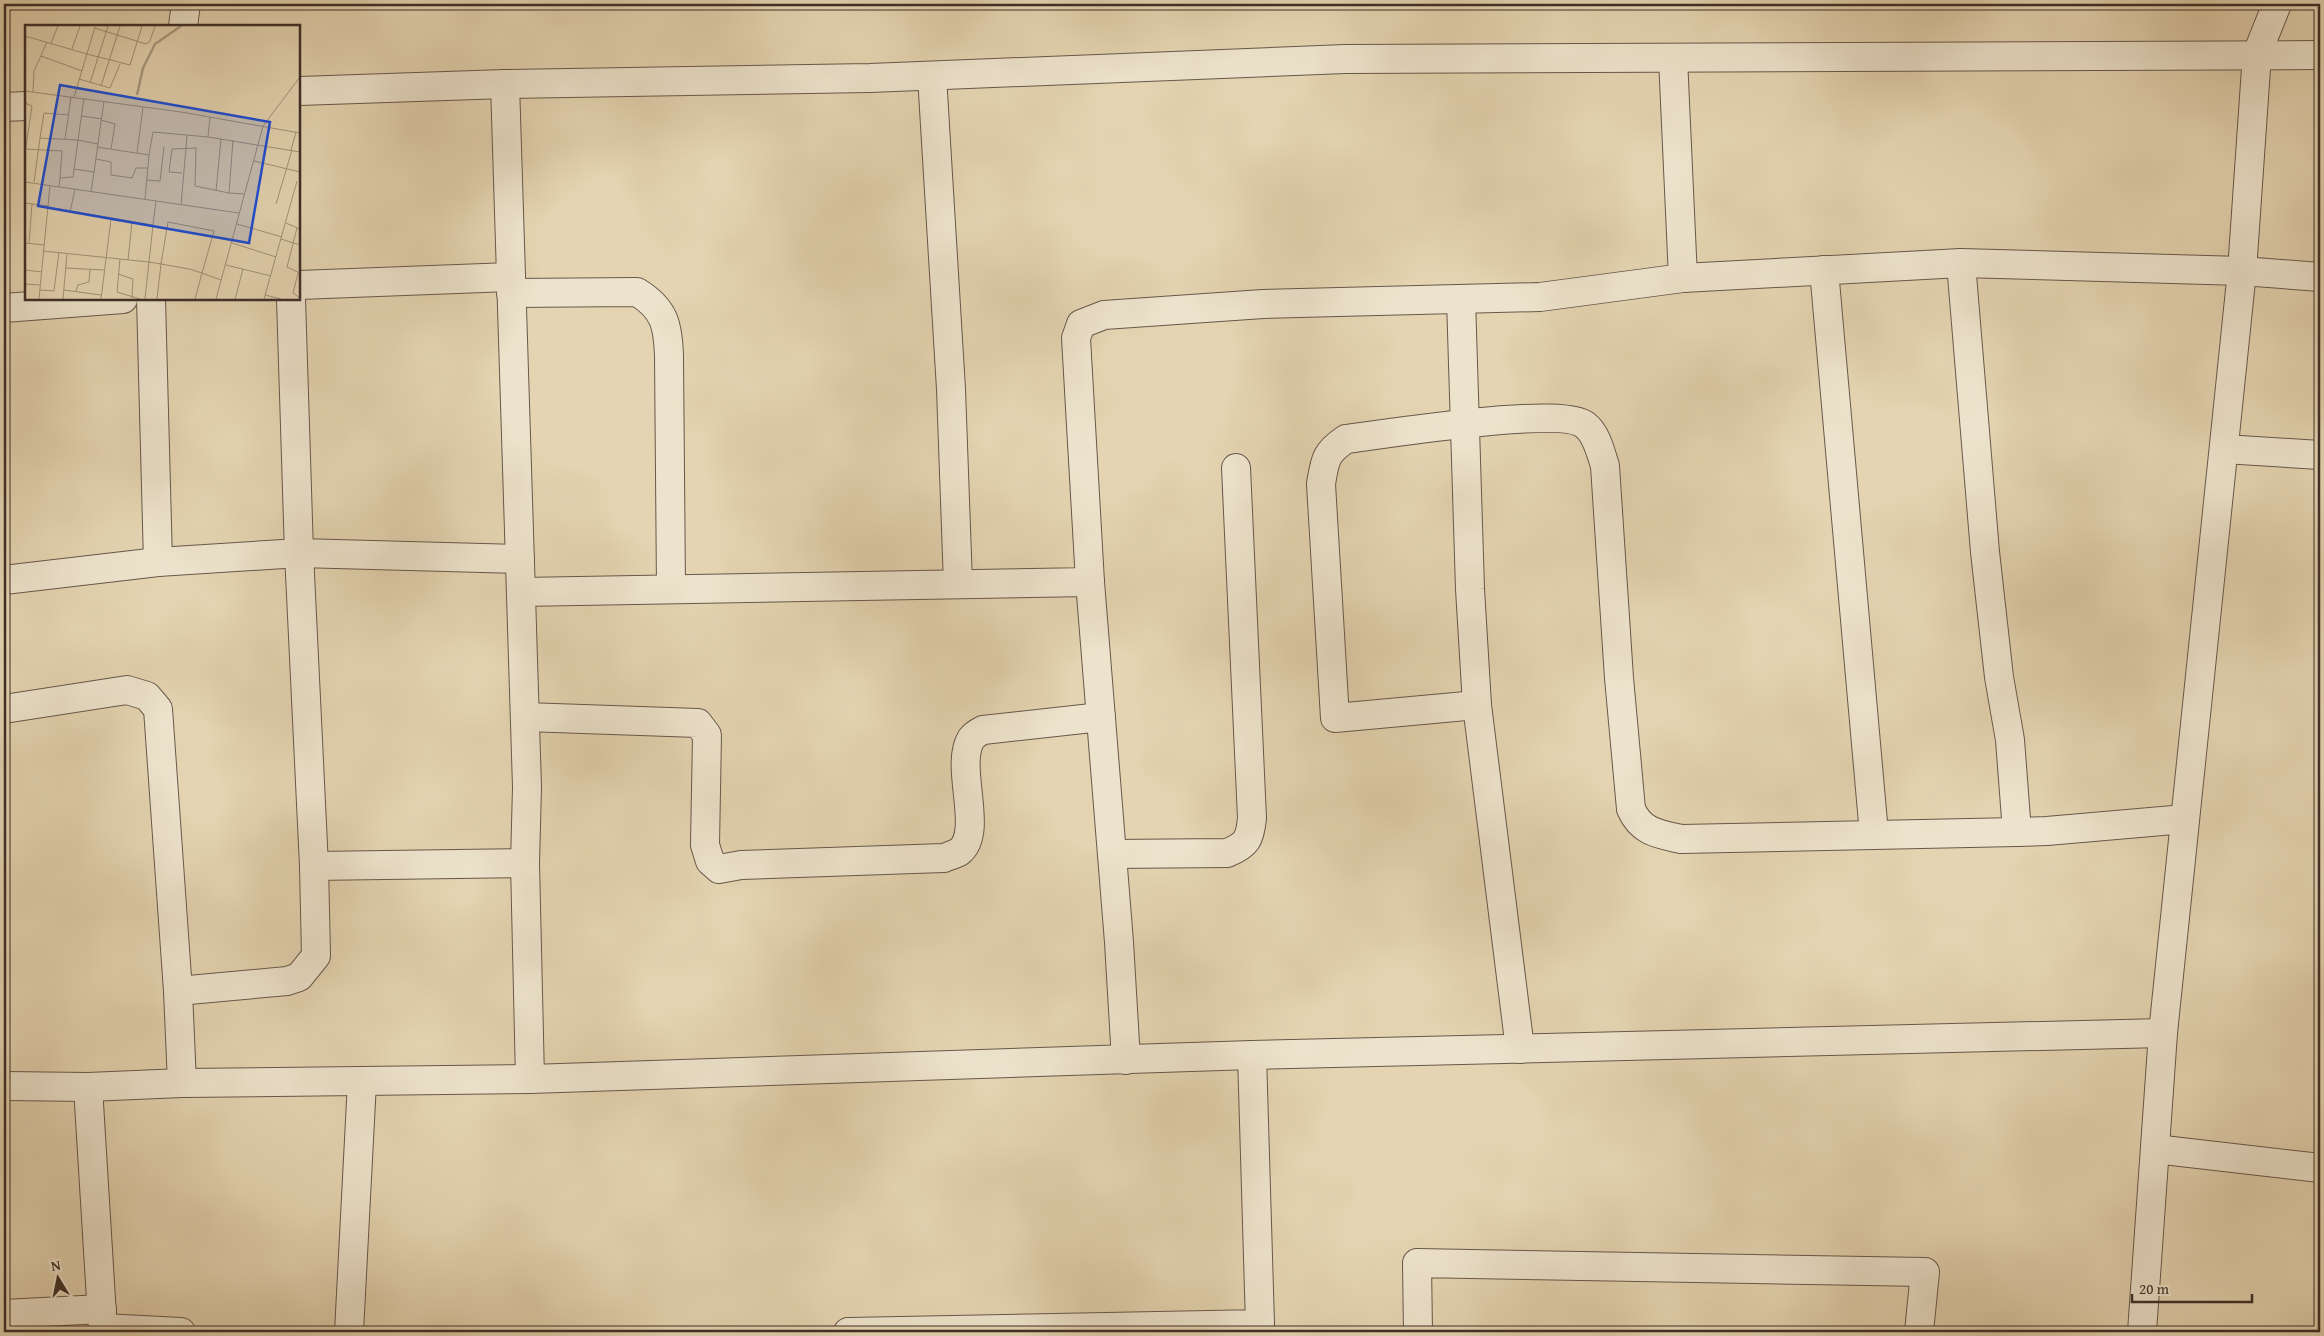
<svg xmlns="http://www.w3.org/2000/svg" width="2324" height="1336" font-family="'Gentium Book Plus',serif">
	<rect width="100%" height="100%" fill="#e4d4b1"/>
	<filter id="stains"><feTurbulence type="fractalNoise" baseFrequency=".004" numOctaves="4"/><feColorMatrix values="0 0 0 0 .2 0 0 0 0 .09 0 0 0 0 .02 0 0 0 .5 -.17"/></filter>
	<radialGradient id="worn" r=".72"><stop offset=".6" stop-color="#630" stop-opacity="0"/><stop offset="1" stop-color="#630" stop-opacity=".3"/></radialGradient>
	<g fill="none" stroke-linecap="round" stroke-linejoin="round">
		<g stroke="#68584b" stroke-width="30">
			<g id="minor">
				<polyline points="183,26 186,4"/>
				<polyline points="1673,58 1683,278 1961,263 2242,271 2320,277"/>
				<polyline points="932,76 951,389 958,584"/>
				<polyline points="299,91 505,84 870,78 1345,59 2320,55"/>
				<polyline points="4,107 26,106"/>
				<polyline points="1961,263 1985,552 1999,677 2010,740 2017,832 2047,831 2185,819"/>
				<polyline points="1824,270 1874,834"/>
				<polyline points="299,285 511,277"/>
				<path d="M 511,293 L 637,292 C 665,309 668,326 669,356 L 671,589"/>
				<polyline points="151,299 158,562"/>
				<polyline points="291,299 299,553 520,559"/>
				<polyline points="1461,299 1470,589 1477,705 1520,1049"/>
				<polyline points="4,308 123,299"/>
				<polyline points="2224,449 2320,455"/>
				<polyline points="4,580 158,562 299,553 314,866 316,956 299,977 287,981 178,991 182,1083"/>
				<polyline points="1090,582 1119,942 1126,1060"/>
				<polyline points="521,592 1090,582 1076,338 1081,324 1104,315 1263,304 1540,297 1683,278"/>
				<path d="M 1477,705 L 1335,718 L 1321,484 C 1325,460 1325,453 1346,439 C 1385,434 1560,406 1585,425 C 1597,434 1601,454 1605,466 L 1619,678 L 1631,809 C 1641,832 1658,834 1681,839 L 2017,832"/>
				<polyline points="4,709 127,690 147,696 158,709 178,991"/>
				<path d="M 525,717 L 698,723 L 707,735 L 705,845 L 710,861 L 719,869 L 741,865 L 944,858 C 949,856 955,854 959,852 C 985,832 954,767 971,739 C 974,735 979,732 983,730 L 1101,717"/>
				<path d="M 1112,854 L 1227,853 C 1247,845 1250,839 1252,818 L 1236,468"/>
				<polyline points="525,863 530,1079"/>
				<polyline points="314,866 525,863 527,787 505,84"/>
				<polyline points="4,1086 88,1087 182,1083 530,1079 1252,1055 2163,1033"/>
				<polyline points="88,1087 103,1332"/>
				<polyline points="2155,1149 2320,1168"/>
				<polyline points="4,1314 102,1309"/>
				<polyline points="103,1328 181,1332"/>
				<polyline points="349,1332 362,1082"/>
				<polyline points="848,1332 1260,1324 1252,1055"/>
				<polyline points="1418,1332 1417,1263 1925,1272 1919,1332"/>
				<polyline points="2142,1332 2163,1033 2242,271 2257,54 2277,4"/>
			</g>
		</g>
		<use href="#minor" stroke="#ede3cc" stroke-width="28"/>
	</g>
	<g transform="translate(25 25)">
		<rect width="275" height="275" fill="#e4d4b1"/>
		<path fill="none" stroke="#ac9c83" stroke-width="2.5" d="M 112,70 L 118,43 L 130,19 L 156,1"/>
		<path fill="none" stroke="#a2927b" stroke-width="1" d="M 70,3 L 121,19 L 125,16 L 130,1M 0,11 L 62,29M 26,18 L 33,1M 47,24 L 55,1M 62,29 L 105,40 L 117,1M 16,31 L 57,46M 54,54 L 85,63 L 95,39M 65,58 L 83,1M 76,61 L 95,1M 0,66 L 156,87 L 275,108M 8,67 L 9,46 L 22,17M 49,72 L 70,2M 59,73 L 53,115 L 73,119M 0,78 L 7,81 L 0,128M 56,91 L 77,94M 185,92 L 183,112 L 275,127M 76,95 L 90,99 L 86,124M 15,113 L 19,88 L 44,90M 40,114 L 46,72M 208,115 L 204,168 L 220,169M 72,122 L 124,130 L 128,107 L 183,112M 0,124 L 37,126 L 35,153M 266,125 L 271,107M 112,128 L 118,82M 71,134 L 86,137 L 86,150 L 107,153 L 111,143 L 123,143M 229,136 L 275,147M 49,144 L 69,147 L 79,76M 157,148 L 144,147 L 147,124 L 171,123 L 170,161 L 204,168M 122,155 L 135,156 L 139,122M 0,157 L 214,188M 9,157 L 15,113 L 53,115 L 48,152 L 35,153 L 34,161M 191,166 L 196,114M 66,167 L 69,147M 120,174 L 124,130M 0,178 L 23,181M 251,179 L 267,125M 156,180 L 162,111M 23,182 L 128,200 L 131,176M 45,187 L 50,164M 261,198 L 275,204M 212,199 L 257,212M 272,203 L 262,242 L 275,248M 256,214 L 275,220M 0,218 L 19,220M 4,218 L 7,179M 207,218 L 251,232M 18,226 L 124,237 L 136,239 L 164,244 L 177,248 L 189,206 L 143,197 L 136,239 L 132,274M 95,234 L 92,267 L 115,274M 103,235 L 107,197M 201,240 L 246,251M 41,243 L 79,245M 0,245 L 17,247M 273,248 L 268,268 L 275,273M 93,249 L 108,254 L 107,273M 0,259 L 15,260M 15,265 L 29,266 L 34,227M 39,265 L 76,270M 51,266 L 53,260 L 64,257 L 65,244M 240,270 L 256,274M 14,274 L 25,160M 38,274 L 42,229M 76,274 L 86,194M 120,274 L 128,200M 170,274 L 177,248 L 196,255M 191,274 L 238,101 L 275,52M 210,274 L 218,244M 239,274 L 272,156"/>
		<path fill="#1d4ed8" fill-opacity="0.15" stroke="#1d4ed8" stroke-width="2.5" d="M 35,60 L 245,97 L 224,218 L 13,181 Z"/>
		<rect width="275" height="275" fill="none" stroke="#3e2f29" stroke-width="2.5"/>
	</g>
	<rect width="2324" height="1336" fill="none" stroke="#e4d4b1" stroke-width="20"/>
	<rect x="5" y="5" width="2314" height="1326" fill="none" stroke="#3e2f29" stroke-width="2.5"/>
	<rect x="10" y="10" width="2304" height="1316" fill="none" stroke="#3e2f29"/>
	<g transform="translate(58 1278) rotate(350)" stroke="#ede3cc" stroke-width="4" paint-order="stroke">
	<path d="M0-4L9 19L0 12L-9 19Z" fill="#3e2f29"/>
	<text y="-8" font-size="14" font-weight="bold" text-anchor="middle" fill="#3e2f29">N</text>
	</g>
	<path d="M2132 1294v8h120v-8" fill="none" stroke="#3e2f29" stroke-width="2.5"/>
	<text x="2139" y="1294" font-size="15" fill="#3e2f29" stroke="#ede3cc" stroke-width="4" paint-order="stroke">20 m</text>
	<rect width="100%" height="100%" filter="url(#stains)"/>
	<rect width="100%" height="100%" fill="url(#worn)"/>
</svg>
